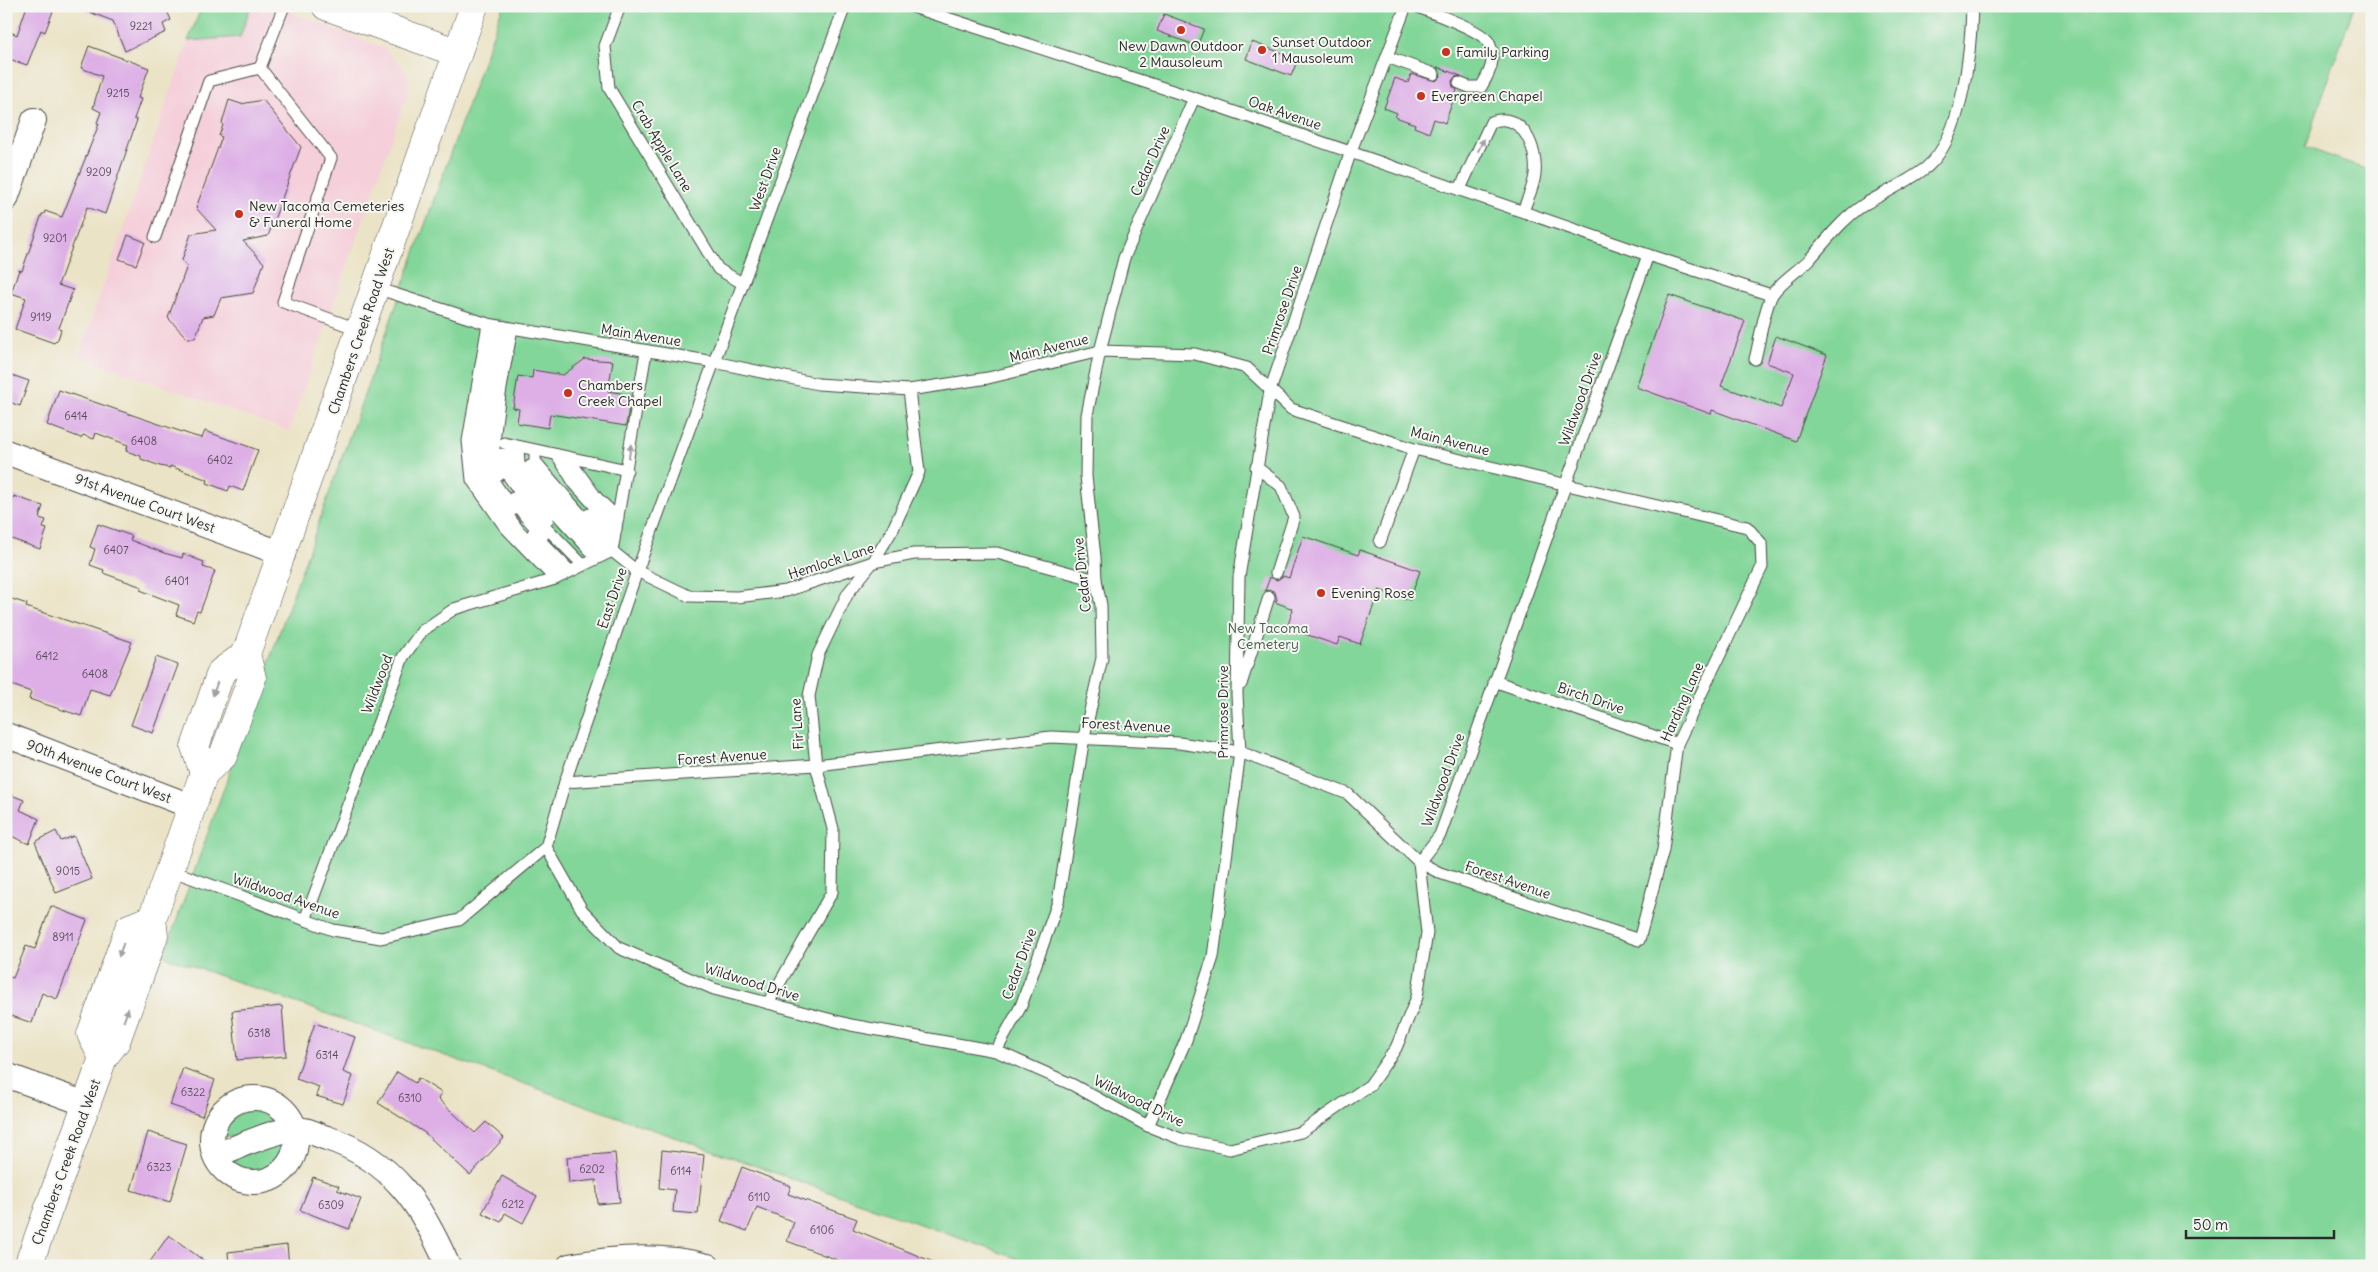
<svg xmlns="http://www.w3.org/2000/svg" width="2378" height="1272" font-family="Delius,sans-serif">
	<rect width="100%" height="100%" fill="#f6f6f2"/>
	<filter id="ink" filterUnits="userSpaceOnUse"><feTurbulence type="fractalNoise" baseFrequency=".02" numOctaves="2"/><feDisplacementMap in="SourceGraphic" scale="10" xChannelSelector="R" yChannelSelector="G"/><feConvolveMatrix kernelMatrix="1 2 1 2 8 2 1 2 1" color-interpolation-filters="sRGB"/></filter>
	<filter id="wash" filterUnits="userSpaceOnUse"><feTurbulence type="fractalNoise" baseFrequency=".0096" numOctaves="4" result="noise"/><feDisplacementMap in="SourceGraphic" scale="20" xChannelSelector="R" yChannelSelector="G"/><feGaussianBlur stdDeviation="1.12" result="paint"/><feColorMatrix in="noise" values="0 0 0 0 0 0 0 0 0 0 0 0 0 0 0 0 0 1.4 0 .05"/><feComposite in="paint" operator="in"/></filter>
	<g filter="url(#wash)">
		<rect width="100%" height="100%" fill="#ebe3c6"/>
		<polygon fill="#f5cfda" points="251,6 275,6 384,48 402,67 408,77 409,89 289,431 79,356 188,41 240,37"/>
		<g fill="#82d699" stroke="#568062">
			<polygon points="194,6 251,6 240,37 188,41 200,11"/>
			<polygon points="503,6 2354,6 2305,147 2372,171 2372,1266 1038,1266 164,956"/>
			<path d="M 250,1109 L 266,1111 L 279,1121 L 233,1137 L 223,1136 C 227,1120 235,1114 250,1109 Z"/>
			<path d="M 272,1143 L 285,1144 C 283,1149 282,1155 279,1159 C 267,1177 244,1175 230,1163 L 237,1156 Z"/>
		</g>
		<g id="blocks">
			<g fill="#ddafe6">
				<polygon points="27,6 55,6 45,32 41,30 27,65 6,58 6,30 17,35"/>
				<polygon points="80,6 165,6 171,20 163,24 166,32 125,51 113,21 79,8"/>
				<polygon points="1164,14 1204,29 1197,46 1157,31"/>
				<polygon points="1252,42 1298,59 1291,76 1246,59"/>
				<polygon points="89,46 149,68 138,98 141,99 134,119 137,120 105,214 87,207 58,285 73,290 59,328 61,330 58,339 54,343 15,329 26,298 11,293 19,270 22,271 42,214 44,214 45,211 62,217 99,124 97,123 101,112 93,108 102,76 81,68"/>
				<polygon points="1437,67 1461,76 1455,77 1452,81 1453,87 1457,90 1445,123 1434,119 1429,133 1414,127 1415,124 1395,117 1397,113 1384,108 1395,78 1408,83 1411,74 1436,81 1441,76"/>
				<polygon points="229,100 241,104 263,100 301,147 268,236 243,241 264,263 253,293 221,298 214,315 203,317 195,338 187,338 168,318 187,266 182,260 191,234 216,230 196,208 222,137 219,136 223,125 222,123"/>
				<polygon points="128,235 145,242 136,265 119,259"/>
				<polygon points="1669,295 1745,321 1721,386 1781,408 1794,373 1767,363 1776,336 1827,355 1796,441 1712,410 1711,414 1636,387"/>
				<polygon points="585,359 613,361 608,391 631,395 626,426 550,414 548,428 517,423 519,409 513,408 518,376 532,378 533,370 563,375"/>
				<polygon points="6,373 29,381 20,406 6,401"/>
				<polygon points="59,390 194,436 202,438 205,431 258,450 243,491 230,486 228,491 207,483 208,480 170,466 170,468 160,466 141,459 141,456 126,451 128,445 96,433 94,439 83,435 81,438 47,425"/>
				<polygon points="14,496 43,506 39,518 46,520 43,528 47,529 40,549 6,537 6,519"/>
				<polygon points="98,524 132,536 130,540 164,553 182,558 183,554 204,562 203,567 215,571 200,612 197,611 193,621 176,615 179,605 140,590 142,587 103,573 104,570 90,565 95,549 90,547"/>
				<polygon points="1303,536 1358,555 1360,550 1420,571 1410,600 1379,590 1360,644 1340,637 1337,645 1287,628 1293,609 1275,602 1277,600 1275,592 1271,590 1265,591 1270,577 1277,580 1283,576 1289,578"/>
				<polygon points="6,597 27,604 26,607 132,642 110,695 90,689 81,716 29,699 31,692 6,683"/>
				<polygon points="156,657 178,665 153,733 131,725"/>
				<polygon points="6,793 24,800 20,810 39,819 29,844 9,835 6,841"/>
				<polygon points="56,831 61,841 74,836 92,879 56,893 35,842"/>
				<polygon points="51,906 87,920 57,999 42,993 32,1023 6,1014 6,976 13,978 26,946 35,949"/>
				<polygon points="282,1006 286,1056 237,1060 232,1011"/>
				<polygon points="315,1023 355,1037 343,1072 353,1076 343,1104 316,1096 319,1087 296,1079"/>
				<polygon points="183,1068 215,1080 202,1116 170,1105"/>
				<polygon points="397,1072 415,1083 418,1078 442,1093 438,1099 475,1133 486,1122 504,1138 470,1175 425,1133 378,1103"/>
				<polygon points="148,1132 187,1144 170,1202 131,1190"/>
				<polygon points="662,1150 704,1155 698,1214 673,1212 675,1190 659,1188"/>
				<polygon points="615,1153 620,1202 598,1204 596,1180 569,1183 567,1157"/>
				<polygon points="742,1167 791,1186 788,1194 857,1219 853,1229 943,1266 853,1266 787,1241 794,1222 757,1207 747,1231 721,1221"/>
				<polygon points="502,1176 537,1196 523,1223 505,1213 501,1222 482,1213"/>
				<polygon points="313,1177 339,1186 337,1190 361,1199 349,1229 300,1210"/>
				<polygon points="169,1235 211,1266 147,1266"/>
				<polygon points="287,1245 289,1266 229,1266 228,1252"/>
			</g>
		</g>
	</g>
	<g filter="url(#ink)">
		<use href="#blocks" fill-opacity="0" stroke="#484742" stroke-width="1"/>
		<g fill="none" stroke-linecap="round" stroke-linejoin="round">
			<g stroke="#484742" stroke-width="13">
				<g id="lane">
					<polyline points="620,6 605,46 609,88 718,269 742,283"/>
					<polyline points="910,6 1194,98 1648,255 1771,295"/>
					<path d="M 1416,6 C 1431,13 1483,30 1489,43 C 1497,59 1489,74 1481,87 L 1469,87 L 1459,83"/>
					<polyline points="1387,57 1434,74"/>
					<polyline points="260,68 331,158 283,302 360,330"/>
					<polyline points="260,68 284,6"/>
					<path d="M 1460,189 L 1491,122 C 1522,110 1538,149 1535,174 C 1534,186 1527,200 1523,211"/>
					<polyline points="155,237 209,81 260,68"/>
					<polyline points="376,288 488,324 714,362 818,384 909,390 988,378 1100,351 1195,354 1247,368 1291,409 1414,449 1747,527 1761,543 1762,567 1677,744 1663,850 1639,940 1440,873 1419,862 1348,794 1240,752 1179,743 1051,737 816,765 565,782"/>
					<polyline points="488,324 468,441 472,480 505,527 555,579"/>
					<polyline points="496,326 477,439 480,477 519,531 563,575"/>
					<polyline points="504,327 485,436 488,473 513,510"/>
					<path d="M 1755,359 C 1760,340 1763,314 1771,297 C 1776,285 1799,270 1809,260 C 1826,241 1843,218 1865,204 C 1886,192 1908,182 1927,167 C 1963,136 1971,51 1972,6"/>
					<polyline points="504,443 627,470"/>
					<polyline points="510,446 510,466 548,519"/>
					<polyline points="518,447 519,464 546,502 597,558"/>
					<polyline points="535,451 535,461 612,551 637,571 689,596 737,597 786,591 873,562 914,554 997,553 1096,580"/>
					<polyline points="502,454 502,467 540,521 583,565"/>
					<polyline points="557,455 574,483 616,529"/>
					<polyline points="568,458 597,498 618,518"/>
					<polyline points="530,466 553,496 604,553"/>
					<polyline points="1256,467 1281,486 1294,517 1276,573"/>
					<path d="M 498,476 C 485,456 507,356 512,329"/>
					<polyline points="513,498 524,515 543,536"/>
					<polyline points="589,514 614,539"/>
					<polyline points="533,533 570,571"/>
					<polyline points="1380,542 1414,449"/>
					<polyline points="612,551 646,352"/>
					<polyline points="1494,681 1677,744"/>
					<polyline points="1241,684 1269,597"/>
					<polyline points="546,847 582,910 619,948 714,989 768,1003 851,1025 996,1051 1073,1085 1148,1126 1181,1139 1230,1149 1301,1132 1370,1085 1396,1048 1417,997 1427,933 1419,862 1440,835 1648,255"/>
					<polyline points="546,847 565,782 637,571 845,6"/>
					<polyline points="170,870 333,930 381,938 459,920 546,847"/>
					<polyline points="305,920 403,657 422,631 454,609 555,579 612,551"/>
					<polyline points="768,1003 832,892 833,829 816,765 809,696 818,655 848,593 873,562 893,529 919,472 909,390"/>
					<polyline points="996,1051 1021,1006 1058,902 1084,737 1102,658 1101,605 1096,580 1095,557 1086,476 1087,415 1100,351 1124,258 1194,98"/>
					<polyline points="1148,1126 1186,1040 1213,957 1240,752 1237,694 1239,577 1270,391 1351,151 1406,6"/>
				</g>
			</g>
			<g stroke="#484742" stroke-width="26">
				<g id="street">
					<polyline points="6,199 34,120"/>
					<polyline points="6,452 283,554"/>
					<polyline points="6,735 193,807"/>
					<polyline points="6,1075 86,1104"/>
					<circle cx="254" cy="1140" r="42"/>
					<path d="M 215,1155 C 240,1147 268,1132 294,1129 C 305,1128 317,1135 327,1138 C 393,1160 422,1206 448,1266"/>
					<path d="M 569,1266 C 614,1257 662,1254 708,1266"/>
				</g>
			</g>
			<g stroke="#484742" stroke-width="29">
				<g id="secondary">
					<polyline points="326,6 458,53"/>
					<polyline points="204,773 195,747 221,672 246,654"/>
					<polyline points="103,1058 91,1034 124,942 129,928 152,919"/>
					<polyline points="28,1266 103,1058 116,1041 149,950 154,935 152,919 204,773 223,756 252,678 246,654 474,6"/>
				</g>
			</g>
			<use href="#lane" stroke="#fff" stroke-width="11"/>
			<use href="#street" stroke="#fff" stroke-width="24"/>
			<use href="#secondary" stroke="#fff" stroke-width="28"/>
		</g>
		<defs><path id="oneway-solid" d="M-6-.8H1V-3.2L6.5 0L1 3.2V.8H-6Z" transform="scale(1.25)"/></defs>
		<g fill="#a0a0a0">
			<use href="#oneway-solid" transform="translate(1481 145) rotate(-65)"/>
			<use href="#oneway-solid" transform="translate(630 451) rotate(-81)"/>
			<use href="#oneway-solid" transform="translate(215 689) rotate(109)"/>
			<use href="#oneway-solid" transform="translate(121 950) rotate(110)"/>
			<use href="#oneway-solid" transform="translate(126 1015) rotate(-70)"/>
		</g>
	</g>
	<g fill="#c8321e" stroke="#f6f6f2" stroke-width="2">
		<circle cx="1181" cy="30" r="5"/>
		<circle cx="1262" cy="50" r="5"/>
		<circle cx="1446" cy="52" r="5"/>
		<circle cx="1421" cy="96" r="5"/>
		<circle cx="239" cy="214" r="5"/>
		<circle cx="568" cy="393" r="5"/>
		<circle cx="1321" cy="593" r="5"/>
	</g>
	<g text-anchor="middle" stroke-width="4" stroke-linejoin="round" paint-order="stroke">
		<g font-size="11" fill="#584c5a">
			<text x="141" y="30">9221</text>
			<text x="118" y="97">9215</text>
			<text x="99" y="176">9209</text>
			<text x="55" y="242">9201</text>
			<text x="41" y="321">9119</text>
			<text x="76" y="420">6414</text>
			<text x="144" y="445">6408</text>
			<text x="220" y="464">6402</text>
			<text x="116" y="554">6407</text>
			<text x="177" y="585">6401</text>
			<text x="47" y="660">6412</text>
			<text x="95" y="678">6408</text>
			<text x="68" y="875">9015</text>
			<text x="63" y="941">8911</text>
			<text x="259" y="1037">6318</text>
			<text x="327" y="1059">6314</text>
			<text x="193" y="1096">6322</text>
			<text x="410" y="1102">6310</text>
			<text x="159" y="1171">6323</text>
			<text x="592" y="1173">6202</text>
			<text x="681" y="1175">6114</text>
			<text x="759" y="1201">6110</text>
			<text x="513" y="1208">6212</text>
			<text x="331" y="1209">6309</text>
			<text x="822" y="1234">6106</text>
		</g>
		<g font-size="14" fill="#2b2b2b" stroke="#f6f6f2" text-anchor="start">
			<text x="1272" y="47">Sunset Outdoor<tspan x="1272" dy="16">1 Mausoleum</tspan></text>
			<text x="1181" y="51" text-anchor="middle">New Dawn Outdoor<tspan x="1181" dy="16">2 Mausoleum</tspan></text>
			<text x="1456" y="57">Family Parking</text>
			<text x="1431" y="101">Evergreen Chapel</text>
			<text x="249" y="211">New Tacoma Cemeteries<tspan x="249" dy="16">&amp; Funeral Home</tspan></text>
			<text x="578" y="390">Chambers<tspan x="578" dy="16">Creek Chapel</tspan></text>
			<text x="1331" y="598">Evening Rose</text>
		</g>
		<g font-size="14" fill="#2b2b2b" stroke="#f6f6f2">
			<text transform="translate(1285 113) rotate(19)" y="5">Oak Avenue</text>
			<text transform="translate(662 146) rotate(59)" y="5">Crab Apple Lane</text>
			<text transform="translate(1150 161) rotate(-66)" y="5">Cedar Drive</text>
			<text transform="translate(765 179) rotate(-70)" y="5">West Drive</text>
			<text transform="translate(1282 310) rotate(-71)" y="5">Primrose Drive</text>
			<text transform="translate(361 331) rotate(-71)" y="5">Chambers Creek Road West</text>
			<text transform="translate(641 335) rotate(9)" y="5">Main Avenue</text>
			<text transform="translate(1049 348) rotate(-14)" y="5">Main Avenue</text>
			<text transform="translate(1580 399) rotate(-70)" y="5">Wildwood Drive</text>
			<text transform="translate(1450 441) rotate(14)" y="5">Main Avenue</text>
			<text transform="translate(145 503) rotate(20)" y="5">91st Avenue Court West</text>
			<text transform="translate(831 561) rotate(-18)" y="5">Hemlock Lane</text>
			<text transform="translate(1082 575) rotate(-96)" y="5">Cedar Drive</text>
			<text transform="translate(612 598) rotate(-71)" y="5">East Drive</text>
			<text transform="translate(377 684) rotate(-69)" y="5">Wildwood</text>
			<text transform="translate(1591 698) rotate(19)" y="5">Birch Drive</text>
			<text transform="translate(1682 702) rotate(-66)" y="5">Harding Lane</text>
			<text transform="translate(1223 712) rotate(-90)" y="5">Primrose Drive</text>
			<text transform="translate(797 724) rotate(-94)" y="5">Fir Lane</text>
			<text transform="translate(1126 725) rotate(3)" y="5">Forest Avenue</text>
			<text transform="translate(722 757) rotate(-4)" y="5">Forest Avenue</text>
			<text transform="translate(99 771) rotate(21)" y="5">90th Avenue Court West</text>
			<text transform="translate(1443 780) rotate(-70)" y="5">Wildwood Drive</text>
			<text transform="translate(1508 880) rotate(19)" y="5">Forest Avenue</text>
			<text transform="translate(286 896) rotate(19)" y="5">Wildwood Avenue</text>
			<text transform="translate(1019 964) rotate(-70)" y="5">Cedar Drive</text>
			<text transform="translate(752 982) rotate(17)" y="5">Wildwood Drive</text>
			<text transform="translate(1139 1101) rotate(26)" y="5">Wildwood Drive</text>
			<text transform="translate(66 1162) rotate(-70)" y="5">Chambers Creek Road West</text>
		</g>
		<g font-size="14" fill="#455e4c" stroke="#f6f6f2">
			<text x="1268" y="633">New Tacoma<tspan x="1268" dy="16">Cemetery</tspan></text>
		</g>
	</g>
	<rect width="2378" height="1272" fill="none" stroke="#f6f6f2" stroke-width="25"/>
	<path d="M2186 1230v8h148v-8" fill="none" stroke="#2b2b2b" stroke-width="2.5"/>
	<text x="2193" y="1230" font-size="15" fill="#2b2b2b" stroke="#f6f6f2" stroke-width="4" paint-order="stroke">50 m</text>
</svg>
